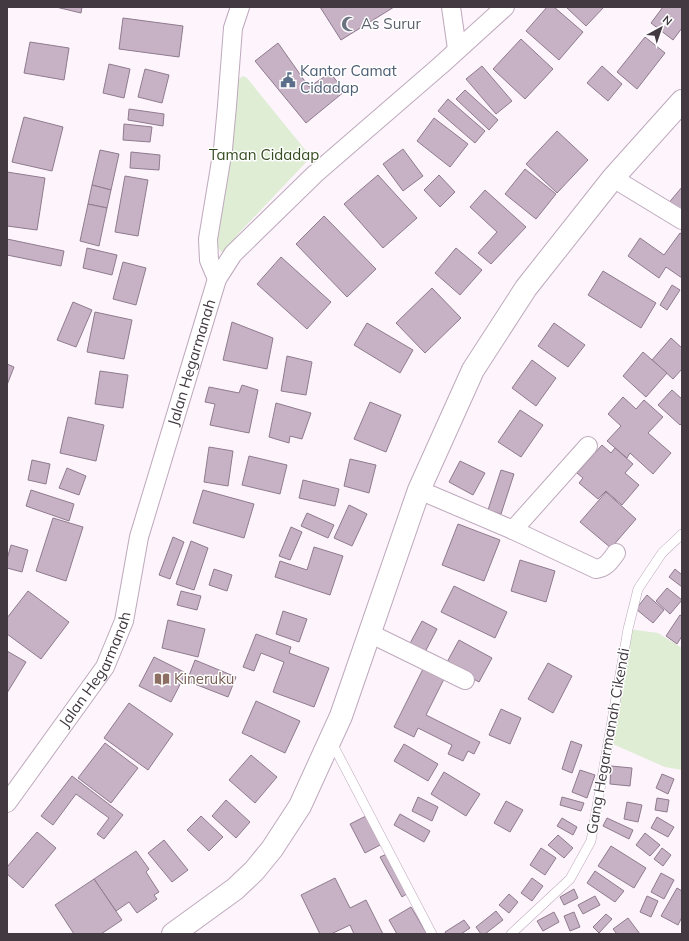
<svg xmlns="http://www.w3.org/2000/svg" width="689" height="941" font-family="Mulish,sans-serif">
	<rect width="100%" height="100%" fill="#fdf4fc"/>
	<g fill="#dfedd5">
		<polygon points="243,76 247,78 311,157 239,233 227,251 221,252 217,246 215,237 236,87 239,79"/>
		<polygon points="628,629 658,633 682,648 682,770 665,767 608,742"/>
	</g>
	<g fill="#c6b1c5" stroke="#8f7b8d">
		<polygon points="56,7 82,7 81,13"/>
		<polygon points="320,7 394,7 341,40"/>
		<polygon points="547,7 554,7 583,32 559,60 526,31"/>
		<polygon points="566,7 604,7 586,26"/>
		<polygon points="663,7 682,7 682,28 673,40 651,23"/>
		<polygon points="123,18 183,26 179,57 119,49"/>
		<polygon points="645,37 665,53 637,89 617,72"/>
		<polygon points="521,39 553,69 525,99 493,69"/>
		<polygon points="30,42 69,48 64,80 24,73"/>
		<polygon points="278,43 309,87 330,73 345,91 306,123 255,61"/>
		<polygon points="109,64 130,69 124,98 103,93"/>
		<polygon points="482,66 512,101 496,114 466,79"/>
		<polygon points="602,66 622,84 608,101 587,83"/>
		<polygon points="145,69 169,75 162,103 138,97"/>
		<polygon points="465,90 498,120 489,130 456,99"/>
		<polygon points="448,99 485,131 475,143 438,111"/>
		<polygon points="129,109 164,114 163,126 128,120"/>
		<polygon points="24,117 63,127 52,171 12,162"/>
		<polygon points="434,118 468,144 450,167 417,141"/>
		<polygon points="124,124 152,127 150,142 123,140"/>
		<polygon points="557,131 588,160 557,193 526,164"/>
		<polygon points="403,149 423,176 403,191 383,164"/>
		<polygon points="100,150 119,154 111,190 92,185"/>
		<polygon points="131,152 160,155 159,170 130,168"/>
		<polygon points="525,169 556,194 536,219 505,194"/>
		<polygon points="7,172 45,178 37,230 7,226"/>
		<polygon points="378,175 417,218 383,248 344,204"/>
		<polygon points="439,175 455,192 440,207 424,190"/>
		<polygon points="125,176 148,180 138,236 115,232"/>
		<polygon points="92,185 111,190 107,208 88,204"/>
		<polygon points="682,187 682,216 667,205"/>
		<polygon points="485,190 526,227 491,264 478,253 497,232 470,207"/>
		<polygon points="88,204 107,208 99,246 80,241"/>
		<polygon points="324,216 376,269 347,297 296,244"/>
		<polygon points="680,233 682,234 682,278 666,267 659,278 628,256 640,238 664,255"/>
		<polygon points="7,239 64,251 61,266 7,255"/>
		<polygon points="87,248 117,255 112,275 83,268"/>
		<polygon points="456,248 482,270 460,295 435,273"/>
		<polygon points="281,257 331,302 307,329 257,284"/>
		<polygon points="123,262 146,268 136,305 113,299"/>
		<polygon points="603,271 656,303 641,328 588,295"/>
		<polygon points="672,285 680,290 667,310 660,305"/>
		<polygon points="432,288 461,318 425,353 396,323"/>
		<polygon points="73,302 92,310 76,347 57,340"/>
		<polygon points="95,312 132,320 124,359 87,352"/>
		<polygon points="232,322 273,338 267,369 223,360"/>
		<polygon points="367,323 413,350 400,373 354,345"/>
		<polygon points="554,323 585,345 568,367 538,346"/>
		<polygon points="671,338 682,348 682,369 673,379 652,360"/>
		<polygon points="643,352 667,373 646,397 623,376"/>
		<polygon points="287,356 312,362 306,395 281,391"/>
		<polygon points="532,360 556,378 536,406 512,388"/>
		<polygon points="7,364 14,367 7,385"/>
		<polygon points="100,371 128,375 123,408 95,404"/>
		<polygon points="242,385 258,390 249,433 210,425 215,404 205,402 209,387 239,393"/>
		<polygon points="672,390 682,399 682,423 680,425 658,405"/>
		<polygon points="623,397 636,409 644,400 663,417 648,433 671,453 653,474 630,453 627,458 607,441 621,426 608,414"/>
		<polygon points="370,402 401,415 386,452 354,439"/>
		<polygon points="276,403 311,413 302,439 290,436 289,443 269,437"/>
		<polygon points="520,410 543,425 521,457 498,442"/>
		<polygon points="68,417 104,425 96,461 60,453"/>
		<polygon points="602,445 611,453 615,448 633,464 625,473 639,485 622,505 606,491 598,499 579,483 583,478 577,473"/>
		<polygon points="209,447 233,451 228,486 204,482"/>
		<polygon points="249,456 287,465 280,494 242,485"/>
		<polygon points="350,459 376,465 369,493 344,486"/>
		<polygon points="32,460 50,464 46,484 28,480"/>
		<polygon points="460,461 485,473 473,495 449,482"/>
		<polygon points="67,468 86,476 79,495 59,488"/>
		<polygon points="501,470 514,474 501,514 488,510"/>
		<polygon points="303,480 339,489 335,506 299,498"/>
		<polygon points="31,490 74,504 69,521 26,506"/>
		<polygon points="203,490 254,504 244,538 193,523"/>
		<polygon points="606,492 636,519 611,548 580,522"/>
		<polygon points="349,505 367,514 352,546 334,538"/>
		<polygon points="307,513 334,525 328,538 301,526"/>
		<polygon points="53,518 83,527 66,581 36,571"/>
		<polygon points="458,524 500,540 484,581 442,565"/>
		<polygon points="291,527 302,532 290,560 279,556"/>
		<polygon points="173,537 184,542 170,579 159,575"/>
		<polygon points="191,541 208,548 194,590 176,584"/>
		<polygon points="11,545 28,550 22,572 7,568 7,559"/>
		<polygon points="314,547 343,556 330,595 275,577 280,561 307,570"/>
		<polygon points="520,560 555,571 546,602 511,591"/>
		<polygon points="214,569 232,575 227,591 209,585"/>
		<polygon points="675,569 682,575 682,587 669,577"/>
		<polygon points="454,586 507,612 495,638 441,612"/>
		<polygon points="667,588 682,600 670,614 656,601"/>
		<polygon points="28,591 69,622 41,659 7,634 7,618"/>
		<polygon points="181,591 201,596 197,610 177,605"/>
		<polygon points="647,595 664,610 653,623 636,609"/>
		<polygon points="283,611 307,619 299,642 276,634"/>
		<polygon points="680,615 682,616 682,636 677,644 666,636"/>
		<polygon points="168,620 205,629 198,657 162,648"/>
		<polygon points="422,621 437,629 423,656 408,647"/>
		<polygon points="256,634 291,647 289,653 329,668 314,707 273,692 284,662 261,653 254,671 243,667"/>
		<polygon points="459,640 492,658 479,682 446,664"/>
		<polygon points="7,651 26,662 7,693"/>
		<polygon points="154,657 186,673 171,702 139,686"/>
		<polygon points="195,660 236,677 228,697 187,681"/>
		<polygon points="548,663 572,676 553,713 528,699"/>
		<polygon points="423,669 444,679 426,715 480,742 474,754 468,751 463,761 448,754 452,745 418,728 414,737 394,727"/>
		<polygon points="256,701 300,721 285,753 242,733"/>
		<polygon points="129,703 173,734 148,770 104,738"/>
		<polygon points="501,709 521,718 510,744 489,735"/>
		<polygon points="571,741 582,745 572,773 562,769"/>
		<polygon points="105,743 138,768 111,803 78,778"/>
		<polygon points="404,744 438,764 428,781 394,761"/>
		<polygon points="251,755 277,777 255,803 229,780"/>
		<polygon points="611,766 632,768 630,786 610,784"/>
		<polygon points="580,770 595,775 587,798 572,792"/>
		<polygon points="444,772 480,794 466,816 431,794"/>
		<polygon points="662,774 674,779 668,794 656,788"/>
		<polygon points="72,776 123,815 104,839 97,834 109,818 76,794 53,825 41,816"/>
		<polygon points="418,797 438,807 432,821 412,811"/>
		<polygon points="562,797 584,803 581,811 560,805"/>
		<polygon points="657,798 669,800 667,812 655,810"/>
		<polygon points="226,800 250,822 236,838 212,816"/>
		<polygon points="506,801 523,810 510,832 494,823"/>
		<polygon points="627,802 642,805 638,822 624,819"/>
		<polygon points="400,814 430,831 424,842 394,825"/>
		<polygon points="368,815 382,844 365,853 350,824"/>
		<polygon points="201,816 223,837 209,851 187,830"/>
		<polygon points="657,817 674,827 668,837 651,828"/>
		<polygon points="562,818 577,827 573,835 557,826"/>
		<polygon points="607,818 633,830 629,839 603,826"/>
		<polygon points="37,832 56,848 23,888 7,874 7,867"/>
		<polygon points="645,833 660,845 650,856 636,845"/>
		<polygon points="558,835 573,848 564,858 548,845"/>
		<polygon points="164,840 188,870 172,882 148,853"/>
		<polygon points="611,846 646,868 634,888 598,866"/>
		<polygon points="541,848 556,858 545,875 530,865"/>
		<polygon points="662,848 671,855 663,866 654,859"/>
		<polygon points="136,851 149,869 146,872 159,892 154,895 157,899 137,913 129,902 116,911 94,879"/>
		<polygon points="387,854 408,893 402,897 380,857"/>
		<polygon points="595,871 624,891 615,902 587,883"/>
		<polygon points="661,873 674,880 664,899 651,892"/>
		<polygon points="335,878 350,908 366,900 383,934 354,934 350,925 331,934 320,934 301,895"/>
		<polygon points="532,878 543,886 532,901 521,893"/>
		<polygon points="94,879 122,920 101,934 74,934 55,905"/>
		<polygon points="677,888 682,891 682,917 678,925 661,916"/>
		<polygon points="574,889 578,898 564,905 560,897"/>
		<polygon points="509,894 518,902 509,913 499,905"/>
		<polygon points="595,896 600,905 583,914 578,905"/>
		<polygon points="647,896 658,901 651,917 640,912"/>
		<polygon points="411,907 427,934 397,934 389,920"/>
		<polygon points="496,911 503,920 485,934 481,934 476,927"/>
		<polygon points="554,912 559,922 543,931 537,921"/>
		<polygon points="574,912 580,927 570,931 564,916"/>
		<polygon points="606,914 612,919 599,933 593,927"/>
		<polygon points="628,918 640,934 617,934 613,929"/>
		<polygon points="464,920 470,928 461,934 446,934 445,932"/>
	</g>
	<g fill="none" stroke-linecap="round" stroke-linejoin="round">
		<g stroke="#bea9bc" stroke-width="10">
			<g id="service">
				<polyline points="331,741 432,934"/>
				<polyline points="511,934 570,879 591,841 628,629 638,589 662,553 682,534"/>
			</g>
		</g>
		<g stroke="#bea9bc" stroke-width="20">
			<g id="minor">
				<polyline points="451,7 457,49"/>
				<polyline points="613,178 682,220"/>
				<polyline points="217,279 209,260 208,239 223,149 227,106 233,28 240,7"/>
				<path d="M 419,490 L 513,530 L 596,569 C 606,568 610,561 616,553"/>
				<polyline points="513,530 588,446"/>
				<polyline points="369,633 465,680"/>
				<path id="s1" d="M 7,803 L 105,667 L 124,621 L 139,537 L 217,279 L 233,254 L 315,174 L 441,65 L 505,7"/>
			</g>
		</g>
		<g stroke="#bea9bc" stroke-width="24">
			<polyline id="tertiary" points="173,934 235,889 254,871 272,849 300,806 341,716 419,490 473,370 526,288 613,178 682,101"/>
		</g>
		<use href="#service" stroke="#fff" stroke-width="9"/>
		<use href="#minor" stroke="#fff" stroke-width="18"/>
		<use href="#tertiary" stroke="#fff" stroke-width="22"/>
	</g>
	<defs>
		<g id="mosque-bare" transform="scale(1.2)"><path d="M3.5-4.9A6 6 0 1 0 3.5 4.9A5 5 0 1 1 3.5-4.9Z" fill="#6b7280" stroke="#fff" stroke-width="2.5" paint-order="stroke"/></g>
		<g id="civic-bare" transform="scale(1.2)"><path d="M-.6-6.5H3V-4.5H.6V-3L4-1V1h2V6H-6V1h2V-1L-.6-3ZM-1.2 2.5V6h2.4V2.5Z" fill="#5c6f8a" stroke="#fff" stroke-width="2.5" paint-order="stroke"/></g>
		<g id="library-bare" transform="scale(1.2)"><path d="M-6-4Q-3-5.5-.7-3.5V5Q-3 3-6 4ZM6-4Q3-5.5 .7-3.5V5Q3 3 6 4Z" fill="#8d6e63" stroke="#fff" stroke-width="2.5" paint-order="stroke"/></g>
	</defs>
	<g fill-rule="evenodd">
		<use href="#mosque-bare" x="349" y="24"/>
		<use href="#civic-bare" x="288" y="80"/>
		<use href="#library-bare" x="162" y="679"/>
	</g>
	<g text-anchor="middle" stroke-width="3" stroke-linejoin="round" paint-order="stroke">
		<g font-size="15" fill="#5b616d" stroke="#fff" text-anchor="start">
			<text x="361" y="29">As Surur</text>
		</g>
		<g font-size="15" fill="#4e5e75" stroke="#fff" text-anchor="start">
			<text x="300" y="76">Kantor Camat<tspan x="300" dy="17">Cidadap</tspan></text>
		</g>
		<g font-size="15" fill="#354b22" stroke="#fff">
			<text x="264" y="160">Taman Cidadap</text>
		</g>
		<g font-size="15" fill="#423941" stroke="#fff">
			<text dy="5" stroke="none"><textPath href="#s1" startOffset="485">Jalan Hegarmanah</textPath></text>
			<text dy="5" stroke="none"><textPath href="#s1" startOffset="161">Jalan Hegarmanah</textPath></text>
			<text transform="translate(608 741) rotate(-80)" y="5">Gang Hegarmanah Cikendi</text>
		</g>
		<g font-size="15" fill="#785e54" stroke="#fff" text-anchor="start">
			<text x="174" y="684">Kineruku</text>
		</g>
	</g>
	<rect width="689" height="941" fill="none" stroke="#423941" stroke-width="16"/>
	<g transform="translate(661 28) rotate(40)" stroke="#ffffff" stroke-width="3" paint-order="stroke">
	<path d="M0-3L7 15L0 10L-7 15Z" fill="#423941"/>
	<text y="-6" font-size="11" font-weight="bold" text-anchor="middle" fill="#423941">N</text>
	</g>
</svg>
